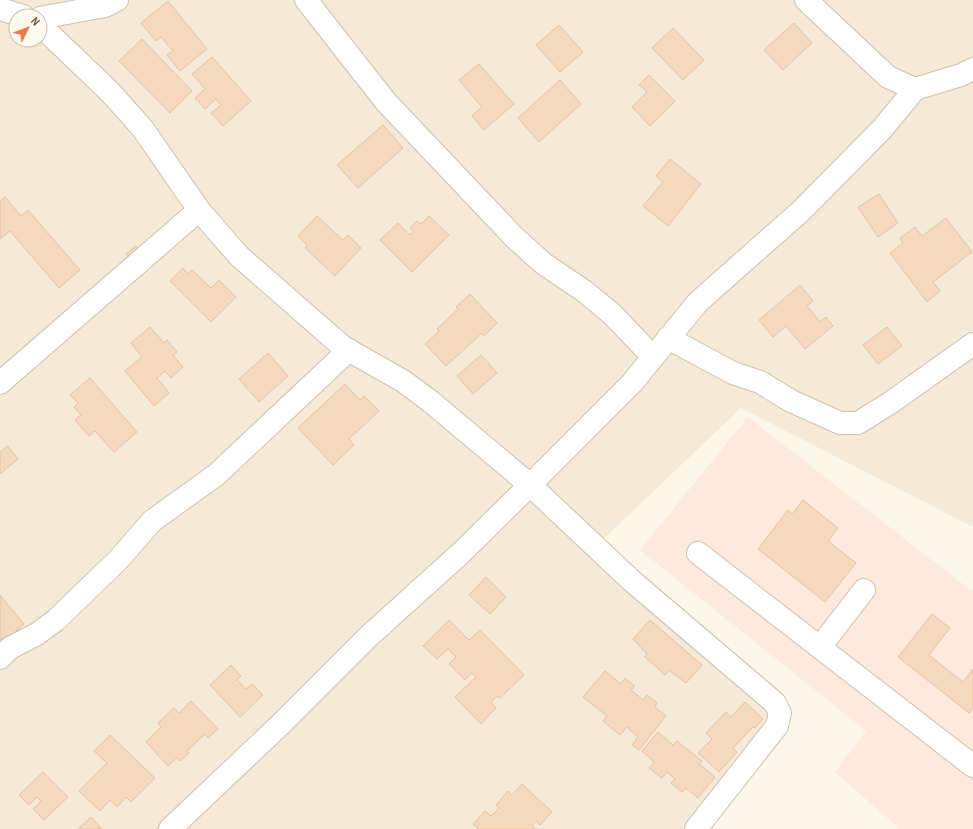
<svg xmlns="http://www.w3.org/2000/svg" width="973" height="829" font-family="'Roboto Condensed',sans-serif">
	<rect width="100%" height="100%" fill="#fdf7e9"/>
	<path fill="#f5ead7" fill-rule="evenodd" d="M 0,0 L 973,0 L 973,527 L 741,408 L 592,550 L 776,721 L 690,829 L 0,829 ZM 16,16 L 40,16 L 40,40 L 16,40 Z"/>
	<polygon fill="#fee9dd" points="748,417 973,592 973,829 900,829 835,772 866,731 640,550"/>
	<g fill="#f4d9bf" stroke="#e7c19f">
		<polygon points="168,1 207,49 180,71 167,55 173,51 161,37 156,41 141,23"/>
		<polygon points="794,23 812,43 783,70 764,50"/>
		<polygon points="559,25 583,52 560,72 536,45"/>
		<polygon points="673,28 704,60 683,80 652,48"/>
		<polygon points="142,39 192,91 170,113 119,61"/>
		<polygon points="212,57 251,101 223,126 211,113 221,105 216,99 205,109 195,98 205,89 192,74"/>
		<polygon points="479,64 514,104 484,130 472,116 482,107 459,80"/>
		<polygon points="649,75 675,101 650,126 632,107 647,92 639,85"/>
		<polygon points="560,80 581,104 539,142 518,118"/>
		<polygon points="383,125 403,148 358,188 337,165"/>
		<polygon points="670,159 701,184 668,226 643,206 663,182 656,176"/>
		<polygon points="879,194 898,223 878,237 858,207"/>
		<polygon points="5,197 21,216 28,210 80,270 59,288 10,231 0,239 0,201"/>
		<polygon points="317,216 343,240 348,235 361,248 335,276 305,248 307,245 298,236"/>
		<polygon points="429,216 449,235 412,272 380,240 398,223 410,235 413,231 410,228 417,221 421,224"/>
		<polygon points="946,218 972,252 933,282 940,291 927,302 890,253 903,243 900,238 915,227 922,236"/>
		<polygon points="136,246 142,254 131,262 126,254"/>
		<polygon points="183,268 188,274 192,270 211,288 219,280 236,297 211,322 170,281"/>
		<polygon points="800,285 813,301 807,306 820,322 826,317 833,326 805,349 786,326 773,337 759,320"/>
		<polygon points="470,294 497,323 484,336 482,333 446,366 425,344 439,331 437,329 458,309 456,307"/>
		<polygon points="150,327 164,343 167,340 177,352 173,355 183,367 171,378 165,371 157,378 169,393 154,406 125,371 142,357 131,343"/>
		<polygon points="887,327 902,346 878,364 863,345"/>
		<polygon points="268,353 288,376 259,402 239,379"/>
		<polygon points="481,355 497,373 473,394 457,376"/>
		<polygon points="90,378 137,432 114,452 95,431 89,436 75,420 81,415 74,407 78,403 70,395"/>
		<polygon points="345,384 360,400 364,396 379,411 349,439 354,445 333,465 298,428"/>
		<polygon points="8,446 18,459 0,474 0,452"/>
		<polygon points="803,500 838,528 828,541 856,563 825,602 758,549 788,510 792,514"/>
		<polygon points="486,577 506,597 490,614 469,595"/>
		<polygon points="0,595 24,624 0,645"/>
		<polygon points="932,614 950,628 929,655 963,682 973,669 973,708 969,713 898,657"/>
		<polygon points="449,620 469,640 480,630 524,675 500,698 497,696 491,702 496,708 481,724 455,697 476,677 472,673 465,680 449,664 456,657 448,649 437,659 423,646"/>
		<polygon points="650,620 702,665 686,683 669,670 665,675 645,657 647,654 633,639"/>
		<polygon points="231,665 241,676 237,680 246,689 252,684 263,695 240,717 210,685"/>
		<polygon points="605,671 621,684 625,678 635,686 631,690 643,700 647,695 657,703 655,707 666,716 639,750 632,745 638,737 627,727 620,735 603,721 607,716 583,697"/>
		<polygon points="191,701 218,729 208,738 205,734 187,751 189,753 180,761 177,758 168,766 146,742 161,727 158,723 174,708 179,713"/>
		<polygon points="745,702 763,719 755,728 753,727 733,748 737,752 719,772 698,753 712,739 706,733 726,712 731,717"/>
		<polygon points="658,732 673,745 677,741 702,761 699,764 715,777 698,798 686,788 682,792 671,783 675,779 667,772 662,778 649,768 654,762 642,751"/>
		<polygon points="110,735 155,778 131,802 126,797 117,807 110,800 100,811 79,791 107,763 94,751"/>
		<polygon points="43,772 68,797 44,820 33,809 41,801 37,797 29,805 19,795"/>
		<polygon points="522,784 552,812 540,825 536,821 532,826 536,829 478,829 473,824 485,811 491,816 499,808 496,805 508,791 512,795"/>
		<polygon points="91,817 102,829 78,829"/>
	</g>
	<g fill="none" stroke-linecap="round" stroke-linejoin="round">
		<g stroke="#d0c0ad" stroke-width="24">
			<g id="minor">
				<polyline points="306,0 386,102 515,238 544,264 584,291 612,314 653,357"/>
				<polyline points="806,0 888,77 915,89"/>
				<polyline points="0,9 23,16"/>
				<polyline points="40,18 105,6 117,0"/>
				<polyline points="40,25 110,92 143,129 199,210 239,256 343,347 403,381 430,401 530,485 632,581 775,703 780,713 777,726 696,829"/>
				<polyline points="668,338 733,373 760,382 791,401 840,423 858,423 890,403 973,344"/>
				<polyline points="0,383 199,210"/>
				<polyline points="698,553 973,766"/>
				<polyline points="820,647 864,590"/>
				<polyline points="0,658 10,648 37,634 56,620 119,559 152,521 216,475 349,350"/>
				<polyline points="170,829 281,724 369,636 462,552 530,485 632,383 698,302 801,211 882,129 915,89 961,75 973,69"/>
			</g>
		</g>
		<use href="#minor" stroke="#fff" stroke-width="22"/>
	</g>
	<g transform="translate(28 28) rotate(48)"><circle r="19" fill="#fffaf0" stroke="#c9bcae"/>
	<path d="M0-3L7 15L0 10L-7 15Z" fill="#ea7c4b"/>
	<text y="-6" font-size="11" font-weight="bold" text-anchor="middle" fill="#795f4b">N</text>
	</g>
</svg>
